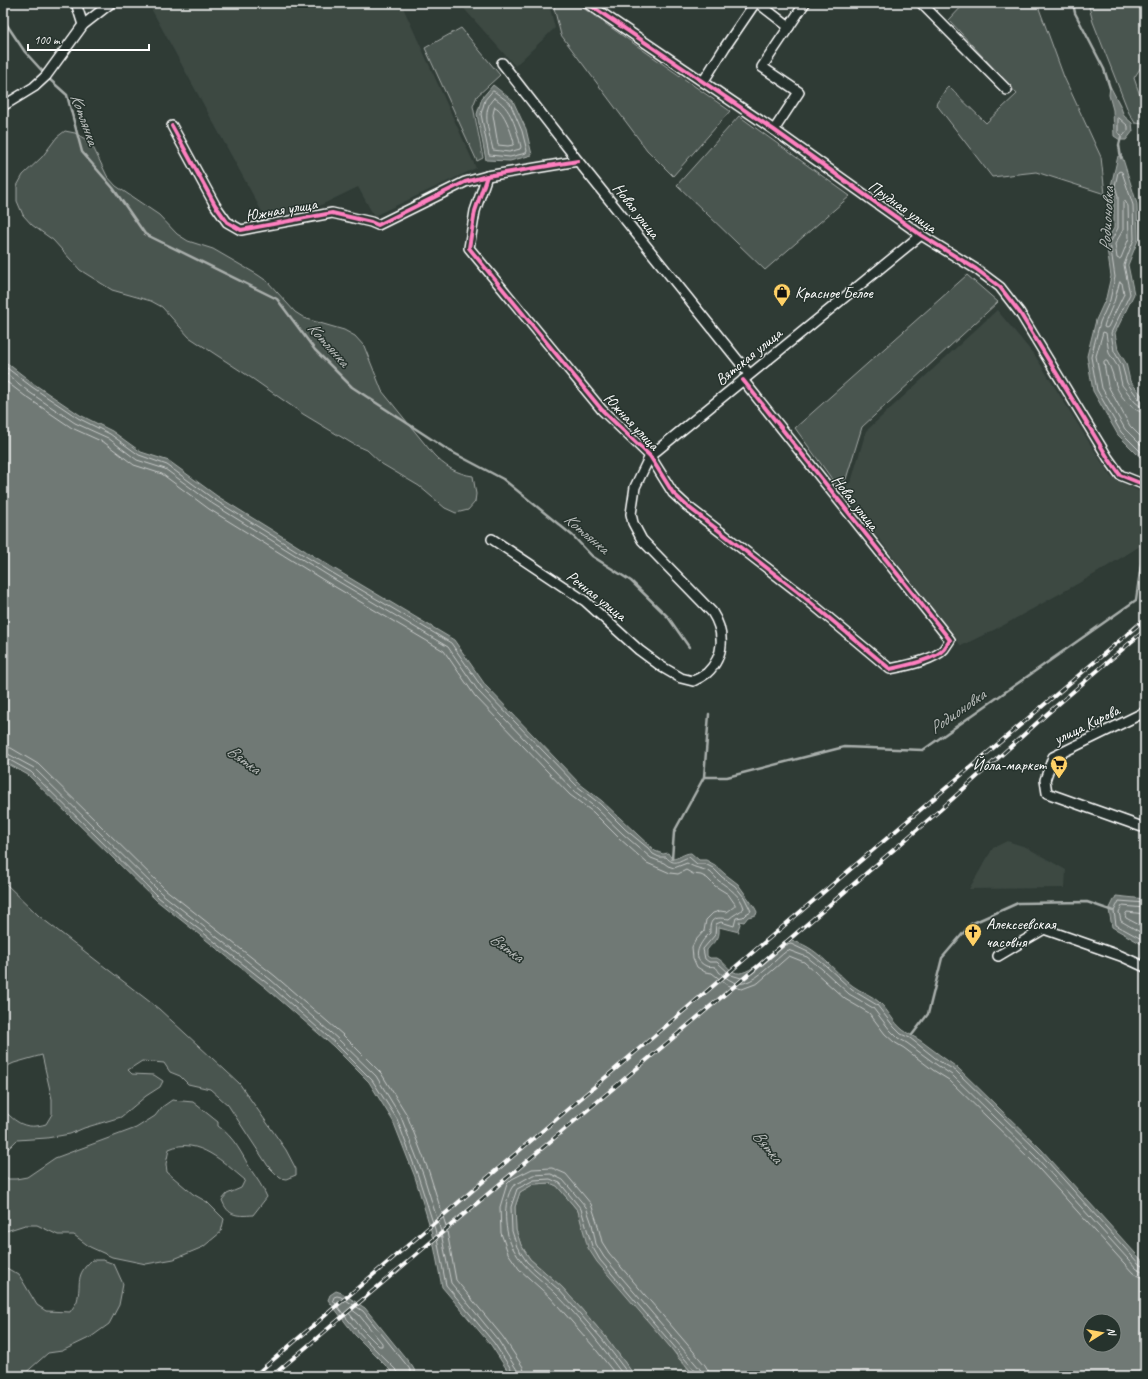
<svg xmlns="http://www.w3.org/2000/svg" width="1148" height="1379" font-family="Caveat,sans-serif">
	<rect width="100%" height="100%" fill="#2f3b35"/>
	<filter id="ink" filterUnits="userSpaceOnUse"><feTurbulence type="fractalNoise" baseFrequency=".025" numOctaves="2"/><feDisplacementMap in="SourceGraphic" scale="8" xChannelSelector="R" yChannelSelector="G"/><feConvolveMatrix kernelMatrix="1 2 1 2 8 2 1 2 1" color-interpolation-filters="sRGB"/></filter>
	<g filter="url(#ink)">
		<g fill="#3c4842">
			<polygon points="148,3 401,3 476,168 374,216 358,187 317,207 266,219"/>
			<polygon points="459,3 552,3 550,8 555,28 515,66"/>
			<polygon points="997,310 1036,357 1111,477 1145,494 1145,543 1095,574 1004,625 961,646 841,489 851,482 866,431"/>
			<polygon points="1007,841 1026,847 1066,870 1065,888 969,889 993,848"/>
		</g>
		<g fill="#4a544f" stroke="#a4aaa7">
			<polygon points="557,3 576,3 730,111 673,176 647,150 561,35 554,8"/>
			<polygon points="965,3 1037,3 1064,77 1101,157 1105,194 1036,172 992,177 936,104 948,86 986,123 1017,94 949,20"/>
			<polygon points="1088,3 1145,3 1145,61 1134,78 1145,110 1145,124 1135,123 1129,113 1093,22"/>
			<polygon points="461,28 500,75 477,96 473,106 483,158 477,161 425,48"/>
			<polygon points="739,116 850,196 765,270 677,185"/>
			<path d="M 65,131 L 75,133 L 85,139 L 94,149 L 107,176 L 116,186 L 159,215 L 177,234 L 188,241 L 213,249 L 258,275 L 268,282 L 295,312 L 306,319 L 344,330 L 355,336 L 364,346 L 382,391 L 433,454 C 444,466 457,474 473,476 L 476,494 L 475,502 L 468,510 L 456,513 L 445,508 L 419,486 L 382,464 L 367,450 L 353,444 L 303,414 L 253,379 L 189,337 L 162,307 L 151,301 L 112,290 L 80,270 L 53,240 L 32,225 L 23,215 L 17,201 L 17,186 L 23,175 L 42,157 L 57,137 Z"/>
			<polygon points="967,275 998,302 862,427 846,479 837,486 795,428"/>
			<path d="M 3,881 L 39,916 L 159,1009 L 239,1083 L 286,1150 L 296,1169 L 296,1175 L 286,1179 L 280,1178 L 268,1166 L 228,1105 L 210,1089 L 188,1084 L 180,1076 L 170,1072 L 164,1063 L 142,1061 L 128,1070 L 132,1074 L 154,1075 L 163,1081 L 160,1087 L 146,1096 L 121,1117 L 84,1128 L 70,1134 L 47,1138 L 17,1140 L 3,1154 L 3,1109 C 16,1123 26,1130 46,1124 L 52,1114 L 52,1099 L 42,1055 L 14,1063 L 3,1068 Z"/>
			<path d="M 172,1100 L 193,1102 L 218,1122 L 218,1126 C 234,1137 242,1154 251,1170 C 257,1179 263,1187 267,1197 L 253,1215 C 238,1216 228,1217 222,1200 L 227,1194 L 241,1188 L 245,1180 C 224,1163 198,1136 169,1149 L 166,1164 L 167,1172 L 193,1194 L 207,1202 L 224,1219 L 221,1232 L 203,1247 L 174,1259 L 146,1264 L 112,1257 L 90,1247 L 74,1235 L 58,1235 L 37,1225 L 25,1225 L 3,1232 L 3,1179 L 16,1179 L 27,1177 L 55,1158 L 136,1128 L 155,1116 L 162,1107 Z"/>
			<polygon points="550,1183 557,1186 578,1211 583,1227 679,1359 695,1376 635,1376 605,1336 562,1287 530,1259 521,1245 516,1230 515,1207 520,1192 534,1184"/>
			<path d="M 92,1260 L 103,1260 L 114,1264 L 123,1284 L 119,1305 L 109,1324 L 91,1337 L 62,1351 L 48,1353 L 22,1376 L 3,1376 L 3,1266 L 19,1275 L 37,1305 L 46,1311 L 70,1312 C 72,1309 75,1305 77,1301 C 82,1282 74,1276 92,1260 Z"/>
		</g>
		<g fill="#707975" stroke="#a9afac" fill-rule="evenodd">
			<polygon points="493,85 513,101 526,129 532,155 510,161 486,160 477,114 482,98"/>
			<polygon points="1110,86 1120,105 1124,116 1132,123 1133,131 1126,140 1120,140 1114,136 1113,110 1109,95"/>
			<polygon points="1118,156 1122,156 1137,204 1138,240 1128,265 1134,294 1115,333 1118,350 1126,363 1130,381 1145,399 1145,459 1140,457 1118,435 1093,391 1087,356 1096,320 1106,298 1111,276 1106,242 1114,228 1114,196 1111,186"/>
			<path d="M 3,360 L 34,384 L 80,415 L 112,431 L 141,452 L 169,461 L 217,496 L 333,568 L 454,640 L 486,686 L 580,784 L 602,801 L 655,851 L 663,854 L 668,853 L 672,859 C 678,859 684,853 691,853 L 699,860 L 706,860 L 715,865 L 725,874 L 738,884 L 755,908 L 757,912 L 756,915 L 748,917 L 744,922 L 739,921 L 740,924 L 738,930 L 739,932 L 719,927 C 720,942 715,939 707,950 L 707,956 L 710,958 L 717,958 C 724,961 727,969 734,972 C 747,979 774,950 784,941 C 811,938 834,972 853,986 C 861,992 872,995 879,1002 C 888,1010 893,1022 903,1030 C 908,1034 915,1037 921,1041 C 933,1050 945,1059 958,1068 L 1041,1149 L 1145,1264 L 1145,1376 L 695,1376 L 597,1262 L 588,1248 L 578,1211 L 557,1186 L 550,1183 L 534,1184 L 520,1192 L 515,1207 L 516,1230 L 521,1245 L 530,1259 L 562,1287 L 605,1336 L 635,1376 L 511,1376 L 491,1345 L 442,1287 L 431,1230 L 415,1177 L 393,1121 L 369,1082 L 333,1046 L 265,987 L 156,900 L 28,775 L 3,761 ZM 1090,1321 L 1114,1321 L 1114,1345 L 1090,1345 Z"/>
			<polygon points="1116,896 1145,899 1145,946 1112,927 1109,910"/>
			<polygon points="336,1291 342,1293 365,1308 412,1366 418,1376 396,1376 355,1335 328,1300 330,1295"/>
		</g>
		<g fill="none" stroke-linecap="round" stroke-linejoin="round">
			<g stroke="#c6c9c8" stroke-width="1">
				<polygon points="493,91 495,92 510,103 522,131 527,151 526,153 510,157 489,155 481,114 485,100"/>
				<path d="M 494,98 C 511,106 517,130 521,147 L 520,149 L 509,152 L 493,150 C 490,135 480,110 494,98 Z"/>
				<path d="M 495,107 C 504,110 512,134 514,143 L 513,145 L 508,146 L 498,145 L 493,115 Z"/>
				<polygon points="1119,118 1128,126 1128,130 1123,136 1118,133 1118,119"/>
				<polygon points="1125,201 1128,206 1129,238 1121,258 1119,259 1117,258 1115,244 1123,230 1123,203"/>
				<polygon points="1120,282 1122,283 1124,294 1108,327 1106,328 1104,327 1105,323 1114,302"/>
				<path d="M 3,365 L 32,387 L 78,418 L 110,434 L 139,455 L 167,465 L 215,500 L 331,572 L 451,643 L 483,689 L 577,786 L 600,804 L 626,830 L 648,848 L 653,854 L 659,857 L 666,857 C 675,867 679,860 689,857 L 697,864 L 705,864 L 713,868 L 722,877 L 735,886 L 744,897 L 751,911 L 746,914 L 743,917 L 736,918 L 734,926 L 721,922 L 716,924 L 715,935 L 703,949 L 705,959 L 709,962 L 717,962 L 731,975 L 741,978 L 753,973 L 786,945 L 791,944 L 810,953 L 826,966 L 852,990 L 877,1005 L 894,1027 L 901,1034 L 910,1038 L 939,1061 L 956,1071 L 1039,1152 L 1140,1265 L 1145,1267"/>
				<path d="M 3,371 L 29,392 L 75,423 L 108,438 L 137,460 L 165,469 L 213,504 L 329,576 L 448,647 L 479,692 L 574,791 L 596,808 L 623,834 L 651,858 L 664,863 L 668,866 L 674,868 L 687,863 C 696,869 702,868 710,872 C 713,874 716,879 719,881 C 729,888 741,896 744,908 C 739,913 734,914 729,919 C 716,917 709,917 710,933 C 701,941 689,958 706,966 C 709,967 712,966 715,967 C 717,968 718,970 719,972 C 725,977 734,985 744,983 C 761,978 774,960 788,950 L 807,957 L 822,969 L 849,994 L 873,1008 L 890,1030 L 898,1038 L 907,1043 L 937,1065 L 952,1075 L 1035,1156 L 1137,1269 L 1145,1272"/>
				<polyline points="3,379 25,396 72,428 105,443 134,465 162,474 209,509 325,581 444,651 475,696 570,795 593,812 619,838 647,863 670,873 678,874 686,870 693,874 701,875 707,878 715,886 728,894 735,904 735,906 727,912 720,911 713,913 706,920 704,931 695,941 692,947 693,958 697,967 705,972 712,973 727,985 742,989 758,983 789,956 804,962 845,999 869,1013 885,1034 894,1042 904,1048 933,1070 949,1080 1031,1160 1133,1273 1138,1276 1145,1278"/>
				<polyline points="1145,402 1142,401 1139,399 1127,383 1122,365 1114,351 1111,333 1130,294 1124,265 1134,239 1133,205 1122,172 1120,171 1118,172 1115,186 1118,196 1118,228 1110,243 1115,277 1110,300 1100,322 1091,357 1097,390 1121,432 1142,453 1145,455"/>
				<polyline points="1145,407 1140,406 1135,402 1122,385 1118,367 1109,353 1106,333 1103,332 1096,356 1102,388 1125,429 1145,449"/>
				<path d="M 1145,413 C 1134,412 1119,396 1116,385 C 1113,377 1112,369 1107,361 L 1104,361 L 1104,363 L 1108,386 L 1130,426 L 1145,441"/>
				<polyline points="3,747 11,748 38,764 165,889 275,976 343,1035 381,1073 407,1115 429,1172 446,1226 456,1280 503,1337 523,1367 525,1376"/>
				<polyline points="3,753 8,754 34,768 161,893 271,980 339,1040 376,1076 401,1117 423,1174 440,1228 451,1283 498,1340 517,1370 519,1376"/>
				<polyline points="3,758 6,758 31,772 158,897 268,984 335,1043 372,1080 397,1119 418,1176 435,1229 446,1285 494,1343 513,1372 514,1376"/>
				<polyline points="1145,903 1119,901 1114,911 1116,925 1145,941"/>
				<polyline points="1145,908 1122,906 1119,912 1121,921 1145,935"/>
				<polyline points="1145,914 1127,912 1125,915 1126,918 1145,928"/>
				<polygon points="351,1309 359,1315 382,1343 382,1346 379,1346 362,1329 348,1312 348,1310"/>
				<path d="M 399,1376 L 398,1372 C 375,1349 351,1327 333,1300 L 334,1297 L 337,1296 L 341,1297 L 363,1311 L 409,1368 L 413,1376"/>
				<polyline points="617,1376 593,1346 551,1298 519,1269 508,1253 501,1233 500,1207 507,1184 512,1179 532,1169 552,1168 566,1174 591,1204 597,1222 602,1242 609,1253 705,1365 708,1370 709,1376"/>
				<path d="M 624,1376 C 603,1348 581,1319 556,1294 C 541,1279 524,1269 514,1250 C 504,1234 502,1201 513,1186 L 533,1175 L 551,1174 L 563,1180 L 586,1207 L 592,1224 L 596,1244 L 604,1257 L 700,1369 L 703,1376"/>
				<polyline points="630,1376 602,1339 559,1290 527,1262 517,1247 512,1231 511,1207 517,1189 534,1180 550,1179 560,1183 581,1209 592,1246 600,1260 696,1372 698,1376"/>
			</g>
			<g stroke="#a9afac" stroke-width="2.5">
				<polyline points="1073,3 1075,13 1104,69 1110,88"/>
				<polyline points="3,19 25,52 45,74"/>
				<polyline points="48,78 67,95 82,152 113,188 145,234 277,299 315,350 352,387 448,450 503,479 573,536 592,556 631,581 668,617 689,647"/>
				<polyline points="1121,137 1119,145 1121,158"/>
				<polyline points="704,777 727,777 844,747 923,750 1136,600 1145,537"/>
				<polyline points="672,859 674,832 704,777 709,714"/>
				<polyline points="912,1035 928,1014 942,958 971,924 1018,903 1087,902 1113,911"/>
			</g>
			<g stroke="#fff" stroke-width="12">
				<g id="minor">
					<polyline points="76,3 83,25"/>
					<polyline points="587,3 774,130 921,235 976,269 1000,287 1020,313 1108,458 1120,475 1145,485"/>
					<polyline points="758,3 789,27"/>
					<polyline points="921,3 1007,90"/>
					<polyline points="502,63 578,161 749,374"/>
					<polyline points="703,82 725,47 755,3"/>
					<polyline points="3,106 34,87 46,76 83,25 111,3"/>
					<polyline points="172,126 215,205 227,222 241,230 332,213 371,222 378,225 465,182 487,176"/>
					<polyline points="774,130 799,92 762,67 805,3"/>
					<path d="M 578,161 L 487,176 L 475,211 L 469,248 L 602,410 L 650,456 L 673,493 L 687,506 L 798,592 L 890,669 C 904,666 935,660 944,649 C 946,646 948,643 950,640 L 743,380"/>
					<path d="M 492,539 L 585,601 L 639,650 L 662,667 L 681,678 L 693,681 C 698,679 703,676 707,673 C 725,656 725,632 712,612 L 642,540 L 633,523 L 631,514 L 635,487 L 650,456 L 921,235"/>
					<polyline points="1145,712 1053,757 1045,780 1047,793 1145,828"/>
					<polyline points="998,956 1044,929 1121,956 1145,967"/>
				</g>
			</g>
			<use href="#minor" stroke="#26332d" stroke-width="9"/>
			<g stroke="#fff" stroke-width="4">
				<g id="rail">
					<polyline points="254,1376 1145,619"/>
					<polyline points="272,1376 750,973 940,810 1048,713 1145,630"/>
				</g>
			</g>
			<use href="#rail" stroke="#26332d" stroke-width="2.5" stroke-dasharray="8" stroke-linecap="butt"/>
			<g stroke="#26332d" stroke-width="6">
				<g id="cycleway">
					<polyline points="587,3 774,130 921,235 976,269 1000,287 1020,313 1108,458 1120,475 1145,485"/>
					<polyline points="172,126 215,205 227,222 241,230 332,213 371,222 378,225 465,182 487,176"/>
					<path d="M 578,161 L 487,176 L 475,211 L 469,248 L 602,410 L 650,456 L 673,493 L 687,506 L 798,592 L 890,669 C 904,666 935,660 944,649 C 946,646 948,643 950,640 L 743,380"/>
				</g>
			</g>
			<use href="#cycleway" stroke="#ff80c0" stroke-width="4"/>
		</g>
	</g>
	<defs>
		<g id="shop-pin" transform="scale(0.9)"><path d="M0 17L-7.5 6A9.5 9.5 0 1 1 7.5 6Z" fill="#ffd166" stroke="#26332d"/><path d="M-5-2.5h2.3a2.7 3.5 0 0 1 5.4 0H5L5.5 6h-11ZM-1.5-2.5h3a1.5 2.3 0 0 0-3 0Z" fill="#111"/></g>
		<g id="supermarket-pin" transform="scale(0.9)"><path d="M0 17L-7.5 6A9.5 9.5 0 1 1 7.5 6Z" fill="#ffd166" stroke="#26332d"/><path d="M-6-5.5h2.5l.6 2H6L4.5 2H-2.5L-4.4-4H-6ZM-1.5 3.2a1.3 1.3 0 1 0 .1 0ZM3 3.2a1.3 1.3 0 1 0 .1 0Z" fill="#111"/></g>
		<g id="church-pin" transform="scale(0.9)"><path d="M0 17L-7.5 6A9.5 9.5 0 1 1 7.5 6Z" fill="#ffd166" stroke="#26332d"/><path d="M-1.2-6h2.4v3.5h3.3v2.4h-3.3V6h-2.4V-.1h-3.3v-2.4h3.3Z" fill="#111"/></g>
	</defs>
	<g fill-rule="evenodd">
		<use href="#shop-pin" x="782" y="292"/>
		<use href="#supermarket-pin" x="1059" y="764"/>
		<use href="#church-pin" x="973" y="932"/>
	</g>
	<g text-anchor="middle" stroke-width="3" stroke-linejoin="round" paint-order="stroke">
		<g font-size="16" fill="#fff" stroke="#26332d">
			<text transform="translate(903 206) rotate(35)" y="6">Прудная улица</text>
			<text transform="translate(281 209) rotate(-10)" y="6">Южная улица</text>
			<text transform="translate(637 210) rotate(52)" y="6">Новая улица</text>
			<text transform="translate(748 356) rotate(-39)" y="6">Вятская улица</text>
			<text transform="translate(632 421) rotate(46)" y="6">Южная улица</text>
			<text transform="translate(856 502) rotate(52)" y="6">Новая улица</text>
			<text transform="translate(597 595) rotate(38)" y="6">Речная улица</text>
			<text transform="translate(1086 724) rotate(-26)" y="6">улица Кирова</text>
		</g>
		<g font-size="16" fill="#fff" stroke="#26332d" text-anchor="start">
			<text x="795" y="298">Красное Белое</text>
			<text x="1046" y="770" text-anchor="end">Йола-маркет</text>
			<text x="986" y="929">Алексеевская<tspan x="986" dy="18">часовня</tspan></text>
		</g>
		<g font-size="17" font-style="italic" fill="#b8bcba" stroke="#26332d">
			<text transform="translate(85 119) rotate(70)" y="6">Котлянка</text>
			<text transform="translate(1106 219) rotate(-87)" y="6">Родионовка</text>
			<text transform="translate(329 344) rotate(48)" y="6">Котлянка</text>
			<text transform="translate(587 533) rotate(40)" y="6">Котлянка</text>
			<text transform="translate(957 711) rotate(-35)" y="6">Родионовка</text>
			<text transform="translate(244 759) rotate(36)" y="6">Вятка</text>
			<text transform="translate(507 947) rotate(36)" y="6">Вятка</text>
			<text transform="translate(768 1146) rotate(50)" y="6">Вятка</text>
		</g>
	</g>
	<rect width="1148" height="1379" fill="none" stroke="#26332d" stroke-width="16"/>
	<rect x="8" y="8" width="1132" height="1363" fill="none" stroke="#fff" stroke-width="1.5" filter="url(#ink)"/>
	<g transform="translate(1102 1333) rotate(79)"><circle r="19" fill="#26332d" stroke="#7d8581"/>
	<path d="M0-3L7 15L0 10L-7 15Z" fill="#ffd166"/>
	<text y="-6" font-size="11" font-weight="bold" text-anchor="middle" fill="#ffffff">N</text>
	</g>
	<path d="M28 44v6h121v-6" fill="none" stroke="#ffffff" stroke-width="2"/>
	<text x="34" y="44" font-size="12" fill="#ffffff" stroke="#26332d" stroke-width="3" paint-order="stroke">100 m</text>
</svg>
